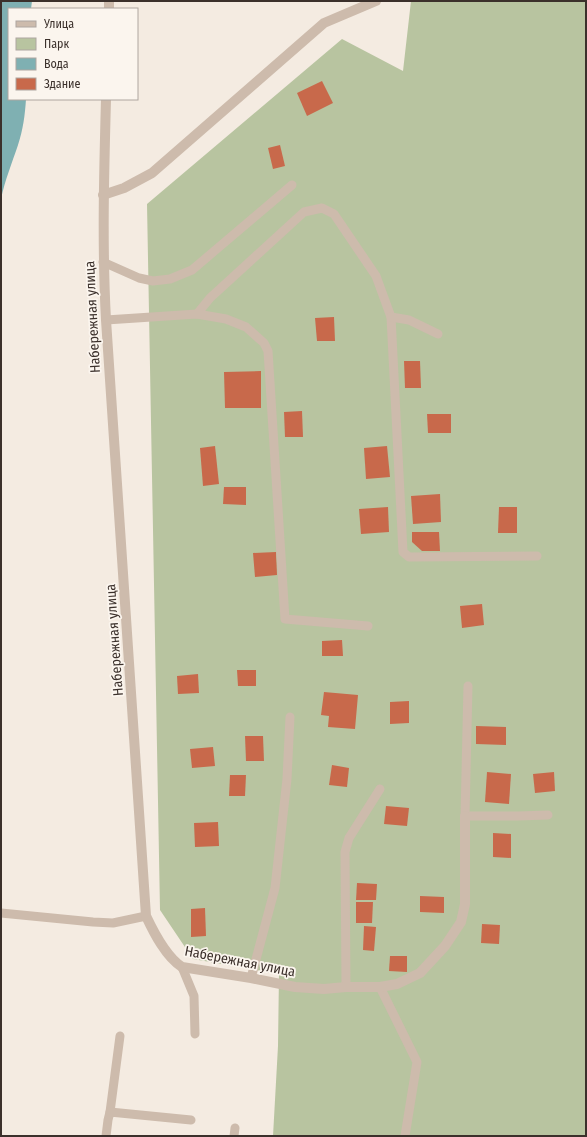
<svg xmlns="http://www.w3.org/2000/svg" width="587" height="1137" font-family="'Fira Sans Condensed',sans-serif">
	<rect width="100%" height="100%" fill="#f4ebe1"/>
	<polygon fill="#b8c4a0" points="411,1 586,1 586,1136 273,1136 278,1046 279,974 193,959 160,910 147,204 342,39 403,71"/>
	<path fill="#7fb0b2" d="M 1,1 L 32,1 L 31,9 L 9,9 L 9,99 L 26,99 C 25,115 23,130 18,145 C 12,163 5,180 1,199 Z"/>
	<g fill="#c8694b">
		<polygon points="322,81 333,103 307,116 297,93"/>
		<polygon points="280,145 285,166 273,169 268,148"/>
		<polygon points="334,317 335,341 317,341 315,318"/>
		<polygon points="404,361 420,361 421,388 405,388"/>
		<polygon points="261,371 261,408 225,408 224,372"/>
		<polygon points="302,411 303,437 285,437 284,412"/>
		<polygon points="427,414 451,414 451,433 428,433"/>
		<polygon points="215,446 219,484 203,486 200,448"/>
		<polygon points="387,446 390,477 366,479 364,448"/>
		<polygon points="224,487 246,487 246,505 223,504"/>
		<polygon points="440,494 441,522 413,524 411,496"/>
		<polygon points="388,507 389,532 361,534 359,509"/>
		<polygon points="499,507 517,507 517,533 498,533"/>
		<polygon points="412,532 439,532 440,551 422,551 412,542"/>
		<polygon points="276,552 277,575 255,577 253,553"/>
		<polygon points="482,604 484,625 462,628 460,606"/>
		<polygon points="342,640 343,656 322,656 322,641"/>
		<polygon points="237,670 256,670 256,686 238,686"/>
		<polygon points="198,674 199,693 178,694 177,676"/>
		<polygon points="324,692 358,695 355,729 328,727 329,716 321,715"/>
		<polygon points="409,701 409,723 390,724 390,702"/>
		<polygon points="476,726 506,727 506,745 476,744"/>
		<polygon points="245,736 263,736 264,761 246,761"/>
		<polygon points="213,747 215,766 192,768 190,749"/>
		<polygon points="332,765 349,768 347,787 329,785"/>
		<polygon points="487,772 511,774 509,804 485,802"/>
		<polygon points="554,772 555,791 535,793 533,774"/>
		<polygon points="230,775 246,775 245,796 229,796"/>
		<polygon points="386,806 409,808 407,826 384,824"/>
		<polygon points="218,822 219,846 195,847 194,823"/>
		<polygon points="493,833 511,834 511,858 493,857"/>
		<polygon points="357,883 377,884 376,900 356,900"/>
		<polygon points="420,896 444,897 444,913 420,912"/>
		<polygon points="356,902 373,902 372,923 356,923"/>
		<polygon points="205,908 206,936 191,937 191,909"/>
		<polygon points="482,924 500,925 499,944 481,943"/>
		<polygon points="364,926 376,927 374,951 363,950"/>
		<polygon points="390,956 407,956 407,972 389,971"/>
	</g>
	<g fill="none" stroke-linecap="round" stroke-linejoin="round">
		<g stroke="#cdbbac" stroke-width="9">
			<polyline points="103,262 139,278 153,281 170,279 192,270 292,185"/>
			<polyline points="197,314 210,298 304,212 322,208 334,214 376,276 391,317 403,552 409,557 537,556"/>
			<polyline points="391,317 409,320 438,334"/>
			<polyline points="106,320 197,314 226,319 246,327 264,343 268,351 285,619 368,626"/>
			<polyline points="468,686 465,816 518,816 548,815"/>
			<polyline points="1,913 93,922 113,923 146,916"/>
			<polyline points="182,967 194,996 195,1034"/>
			<polyline points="251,978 275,888 287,779 290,717"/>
			<polyline points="346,987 345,852 349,838 380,789"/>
			<polyline points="380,987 417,1062 405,1136"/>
			<polyline points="110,1112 120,1036"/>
			<polyline points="106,1136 108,1120 110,1112 191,1120"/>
			<polyline points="234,1136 235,1128"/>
		</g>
		<g stroke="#cdbbac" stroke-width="10">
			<polyline points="109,9 109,1"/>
			<path d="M 106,99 C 104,173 102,246 106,320 L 146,916 C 154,933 166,957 182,967 L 251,978 L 295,987 L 324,989 L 346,987 L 380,987 L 397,984 L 420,973 L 445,946 L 461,922 L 465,904 L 465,816"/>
			<polyline points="103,195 124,188 152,173 324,23 376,1"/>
		</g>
	</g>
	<g text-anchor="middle" stroke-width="3.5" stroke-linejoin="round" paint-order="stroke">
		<g font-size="14" fill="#3b302b" stroke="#fbf5ee">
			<text transform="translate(92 317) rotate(-93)" y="5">Набережная улица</text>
			<text transform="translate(114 640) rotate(-94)" y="5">Набережная улица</text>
			<text transform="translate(240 961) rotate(11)" y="5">Набережная улица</text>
		</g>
	</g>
	<rect width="587" height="1137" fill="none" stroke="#3b302b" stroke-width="4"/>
	<rect x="8" y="8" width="130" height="92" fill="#fbf5ee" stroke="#aea6a0"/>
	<rect x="16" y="21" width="20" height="6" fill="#cdbbac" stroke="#aea6a0"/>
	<text x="44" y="28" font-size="12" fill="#3b302b">Улица</text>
	<rect x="16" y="38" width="20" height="12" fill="#b8c4a0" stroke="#aea6a0"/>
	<text x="44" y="48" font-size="12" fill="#3b302b">Парк</text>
	<rect x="16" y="58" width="20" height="12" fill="#7fb0b2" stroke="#aea6a0"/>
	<text x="44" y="68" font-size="12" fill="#3b302b">Вода</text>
	<rect x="16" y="78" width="20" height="12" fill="#c8694b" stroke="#aea6a0"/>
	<text x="44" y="88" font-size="12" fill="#3b302b">Здание</text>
</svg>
